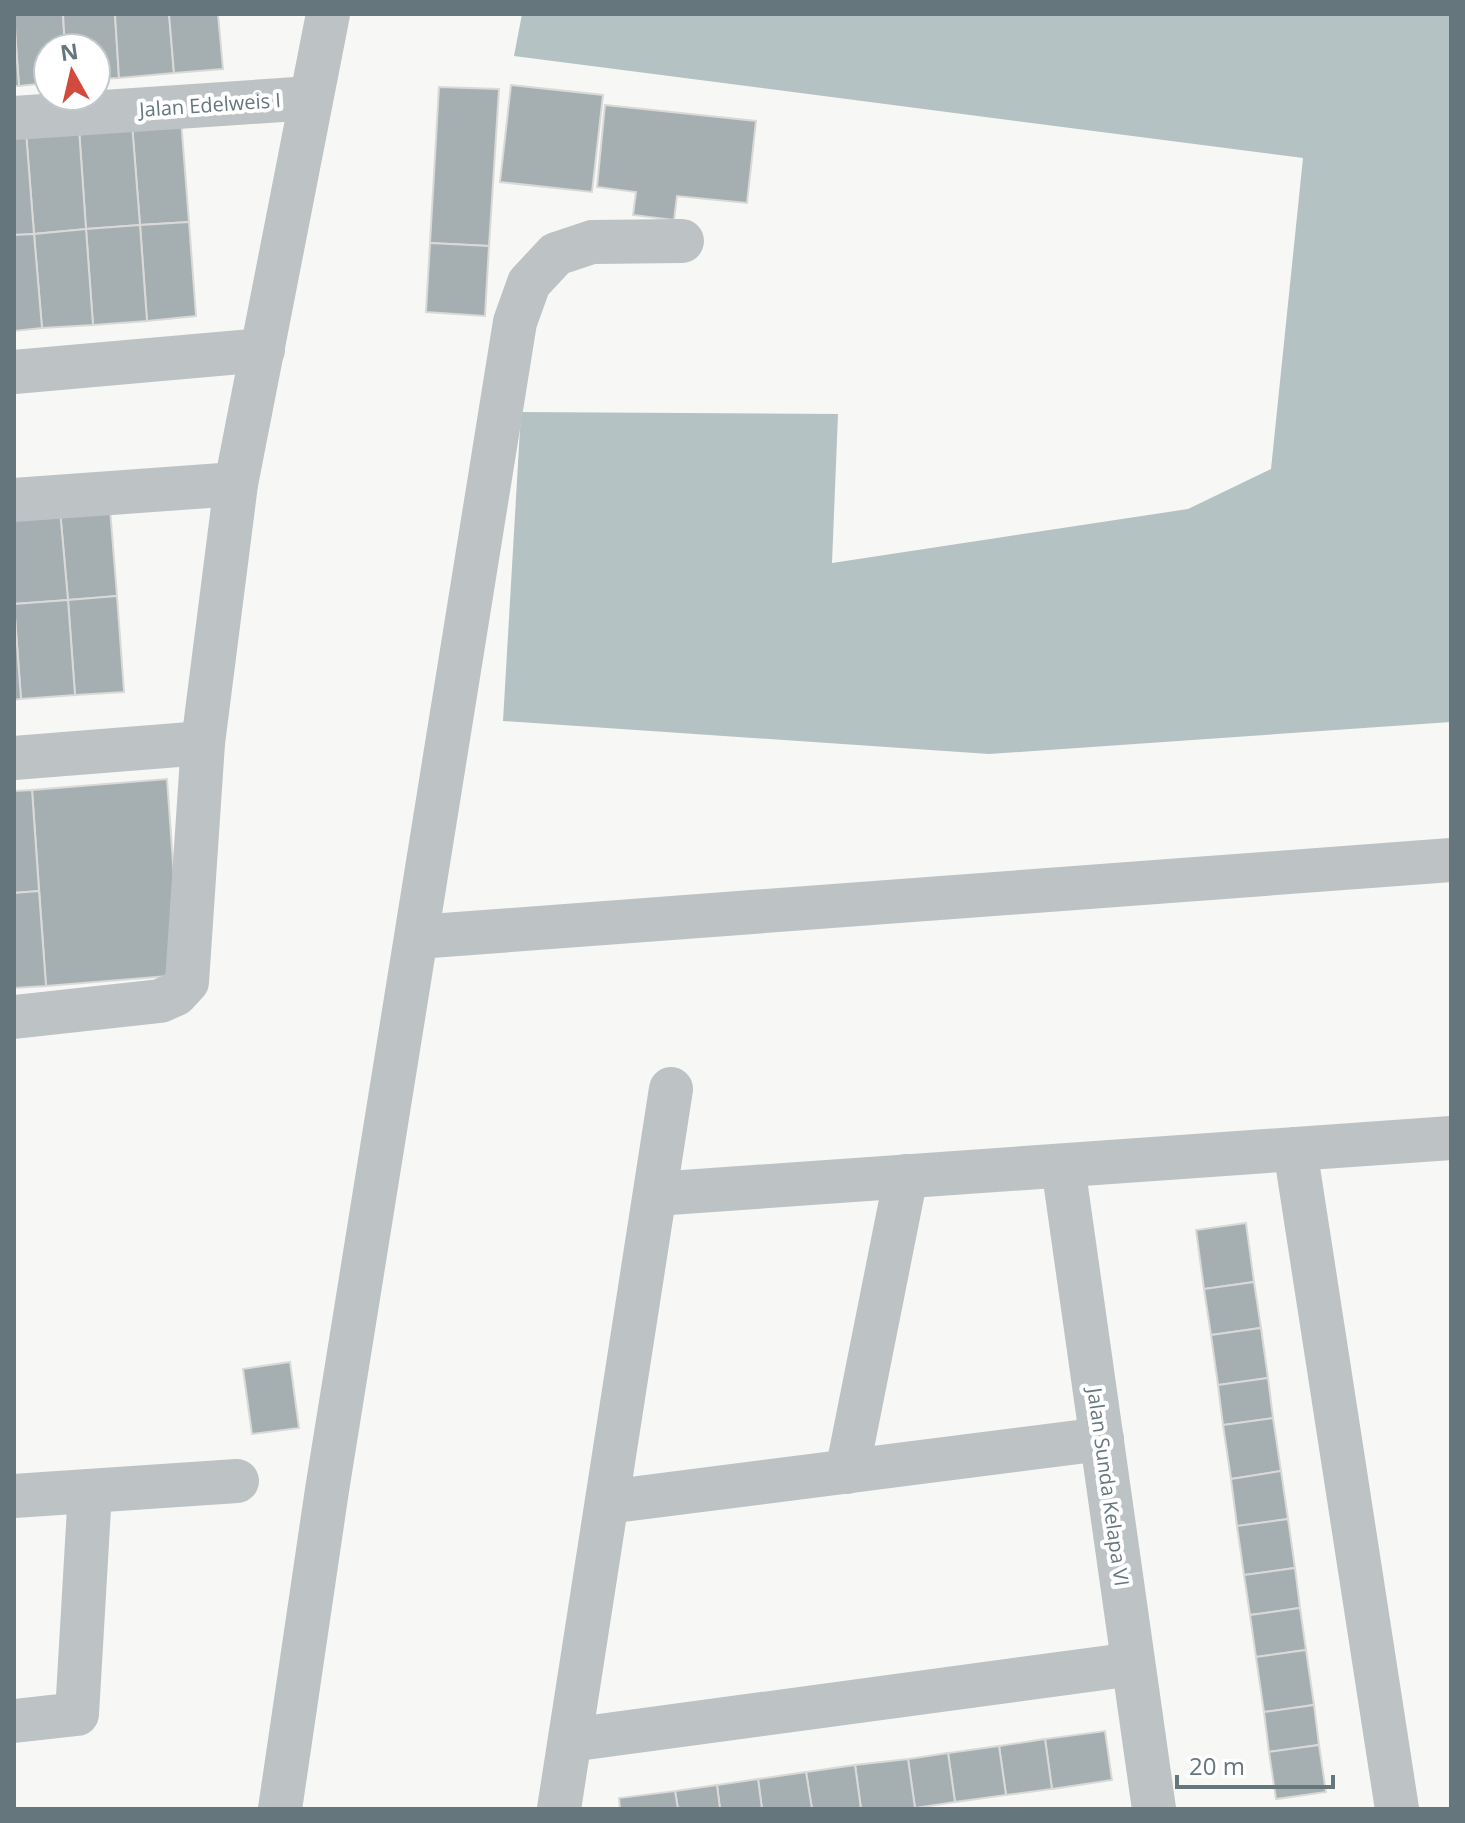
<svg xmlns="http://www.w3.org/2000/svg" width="1465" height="1823" font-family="'Open Sans',sans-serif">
	<rect width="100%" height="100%" fill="#f7f7f5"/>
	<polygon fill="#b5c2c4" points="522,14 1451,14 1451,722 989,754 503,721 521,412 838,414 832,563 1188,509 1271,469 1303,158 514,56"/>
	<g fill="#a5aeb1" stroke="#d9d9d8" stroke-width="2">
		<polygon points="14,14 63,14 65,48 48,48 48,83 19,86"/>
		<polygon points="63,14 115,14 119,78 96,79 96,48 65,48"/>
		<polygon points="115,14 169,14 174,73 119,78"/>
		<polygon points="169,14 218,14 223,69 174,73"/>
		<polygon points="14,24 19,86 14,86"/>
		<polygon points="511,85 603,95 592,192 500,182"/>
		<polygon points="439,87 499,89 489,246 430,243"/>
		<polygon points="605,105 756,121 747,203 677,196 674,220 633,215 636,192 597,187"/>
		<polygon points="181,120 189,222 140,225 132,124"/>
		<polygon points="132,124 140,225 86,229 79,129"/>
		<polygon points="79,129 86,229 34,234 26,132"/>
		<polygon points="26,132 34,234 14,235 14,133"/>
		<polygon points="189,222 196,316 147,321 140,225"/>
		<polygon points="140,225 147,321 93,325 86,229"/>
		<polygon points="86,229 93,325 42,328 34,234"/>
		<polygon points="34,234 42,328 14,331 14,235"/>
		<polygon points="430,243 489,246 485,316 426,312"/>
		<polygon points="109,496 117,596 68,600 59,499"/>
		<polygon points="59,499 68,600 14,604 14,502"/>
		<polygon points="117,596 124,692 75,695 68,600"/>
		<polygon points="68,600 75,695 21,699 14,604"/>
		<polygon points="14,604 21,699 14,700"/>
		<polygon points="167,779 181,975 46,986 32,790"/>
		<polygon points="32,790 39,891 14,893 14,791"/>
		<polygon points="39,891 46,986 14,988 14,893"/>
		<polygon points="1246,1223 1254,1282 1204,1289 1196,1230"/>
		<polygon points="1254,1282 1261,1328 1211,1335 1204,1289"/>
		<polygon points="1261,1328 1268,1378 1218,1385 1211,1335"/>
		<polygon points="290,1362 299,1428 252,1434 243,1369"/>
		<polygon points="1268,1378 1273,1418 1223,1425 1218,1385"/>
		<polygon points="1273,1418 1281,1471 1231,1479 1223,1425"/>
		<polygon points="1281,1471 1288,1519 1237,1526 1231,1479"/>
		<polygon points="1288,1519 1295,1568 1244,1575 1237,1526"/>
		<polygon points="1295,1568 1300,1608 1250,1615 1244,1575"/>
		<polygon points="1300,1608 1306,1650 1256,1657 1250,1615"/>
		<polygon points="1306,1650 1314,1705 1264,1712 1256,1657"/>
		<polygon points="1314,1705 1319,1745 1269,1752 1264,1712"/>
		<polygon points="1105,1731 1112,1780 1052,1789 1045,1739"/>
		<polygon points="1045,1739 1052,1789 1006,1795 999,1746"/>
		<polygon points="1319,1745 1326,1792 1276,1799 1269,1752"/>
		<polygon points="999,1746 1006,1795 955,1802 948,1753"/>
		<polygon points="948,1753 955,1802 915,1808 908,1759"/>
		<polygon points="908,1759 915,1808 861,1809 855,1765"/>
		<polygon points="855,1765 861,1809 812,1809 806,1772"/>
		<polygon points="806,1772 812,1809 762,1809 758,1779"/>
		<polygon points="758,1779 762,1809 720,1809 717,1785"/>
		<polygon points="717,1785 720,1809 678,1809 675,1791"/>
		<polygon points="675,1791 678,1809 620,1809 619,1798"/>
	</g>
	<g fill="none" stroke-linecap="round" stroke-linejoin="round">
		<g stroke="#bdc2c4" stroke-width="44">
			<polyline points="14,118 311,98"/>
			<polyline points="14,372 263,350"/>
			<polyline points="14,500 236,484"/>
			<polyline points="14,758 203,743"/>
			<polyline points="417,937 1451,860"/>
			<polyline points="14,1017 160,1001 176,994 187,982 203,743 236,484 328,14"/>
			<polyline points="1295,1149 1397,1809"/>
			<polyline points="1063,1166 1154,1809"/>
			<polyline points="655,1194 1451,1138"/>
			<polyline points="847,1472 906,1176"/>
			<polyline points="14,1496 237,1481"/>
			<polyline points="607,1502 1102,1439"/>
			<polyline points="14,1721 77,1714 90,1491"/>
			<polyline points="570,1740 1133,1664"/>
			<polyline points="280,1809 327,1490 515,322 529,283 556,254 592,242 682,241"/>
			<polyline points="559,1809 671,1089"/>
		</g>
	</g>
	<g text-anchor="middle" stroke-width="8" stroke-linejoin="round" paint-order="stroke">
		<g font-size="20" fill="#66767d" stroke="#fff">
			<text transform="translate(210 105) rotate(-4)" y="7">Jalan Edelweis I</text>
			<text transform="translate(1108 1487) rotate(82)" y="7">Jalan Sunda Kelapa VI</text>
		</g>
	</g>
	<rect width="1465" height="1823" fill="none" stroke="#66767d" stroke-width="32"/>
	<g transform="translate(72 72) rotate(352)"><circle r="38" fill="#ffffff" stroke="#c2c8cb" stroke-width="2"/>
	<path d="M0-6L14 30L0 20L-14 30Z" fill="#d04a3d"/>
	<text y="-12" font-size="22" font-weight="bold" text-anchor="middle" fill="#66767d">N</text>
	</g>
	<path d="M1177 1775v12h156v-12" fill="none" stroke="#66767d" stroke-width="4"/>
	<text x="1189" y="1775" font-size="24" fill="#66767d" stroke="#ffffff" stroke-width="6" paint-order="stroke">20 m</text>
</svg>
